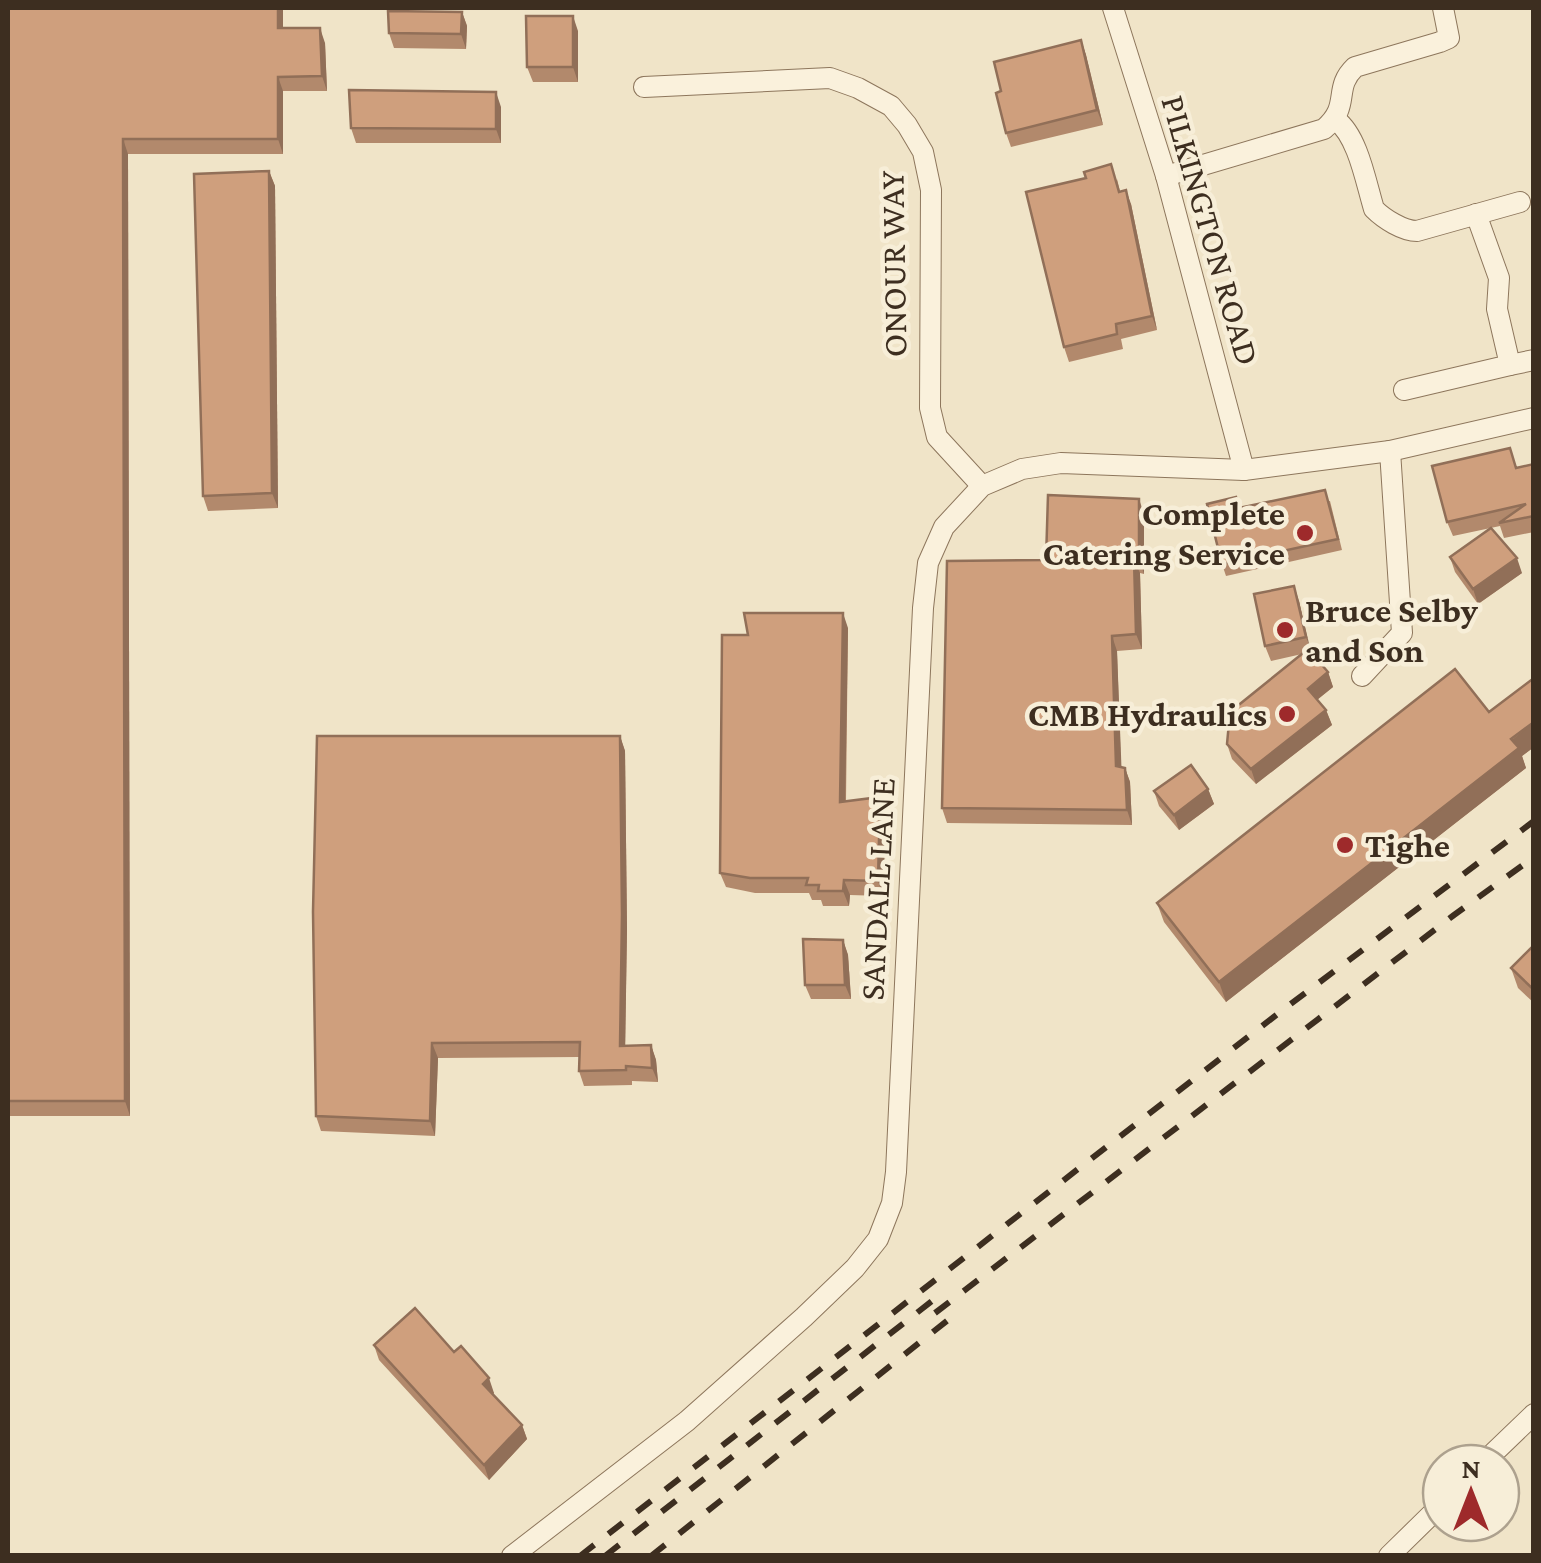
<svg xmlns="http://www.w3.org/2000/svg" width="1541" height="1563" font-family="'Crimson Pro',serif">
	<rect width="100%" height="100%" fill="#f0e4c8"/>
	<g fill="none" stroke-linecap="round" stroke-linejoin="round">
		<g stroke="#8d765c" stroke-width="22">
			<g id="minor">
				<polyline points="1113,8 1166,176 1244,470"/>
				<polyline points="644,87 830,78 858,88 891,106 907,125 923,152 931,190 930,408 937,437 982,486"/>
				<path d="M 1336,120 C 1358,136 1366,183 1374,209 C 1384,219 1403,231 1417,231 L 1520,202"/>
				<path d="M 1166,176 L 1324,129 C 1352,105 1332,89 1355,67 L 1440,42 L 1449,38 L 1443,8"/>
				<polyline points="1510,365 1534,360"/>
				<polyline points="1404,390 1510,365 1497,309 1499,278 1476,214"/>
				<polyline points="1362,676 1402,633 1390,451"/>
				<polyline points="1483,1463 1534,1414"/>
				<polyline points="512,1556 687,1421 804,1317 855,1268 878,1239 892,1203 896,1172 923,608 928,563 944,527 982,486 1022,469 1061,463 1244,470 1390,451 1534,418"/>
				<polyline points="1389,1556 1441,1505"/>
			</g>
		</g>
		<use href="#minor" stroke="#faf1dc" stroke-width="20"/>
		<g stroke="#3d2e20" stroke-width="6" stroke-dasharray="18 18" stroke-linecap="butt">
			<polyline points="935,1313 1454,915 1534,857"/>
			<polyline points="580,1556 1284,1009 1534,821"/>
			<polyline points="605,1556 941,1294"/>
			<polyline points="651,1556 958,1312"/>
		</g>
	</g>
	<g fill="#b2896c">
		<polygon points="8,8 283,8 283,28 325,43 327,91 283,91 283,154 128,154 130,1116 8,1116"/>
		<polygon points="462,12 467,26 466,49 394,48 389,33"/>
		<polygon points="578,31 578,82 533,82 527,67"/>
		<polygon points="1081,40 1086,55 1103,125 1011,147 1006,133 1001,91"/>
		<polygon points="501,107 501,143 356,143 351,128"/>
		<polygon points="269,171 275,186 278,508 208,511 203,496"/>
		<polygon points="1117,179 1120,191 1131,204 1157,330 1121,339 1123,349 1069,362 1064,347"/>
		<polygon points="1534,464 1534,532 1504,538 1500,526 1453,536 1447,522"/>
		<polygon points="1236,497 1240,508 1330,501 1342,550 1226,576 1222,564"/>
		<polygon points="1144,514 1144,574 1140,573 1142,649 1117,651 1121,767 1125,768 1130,782 1132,825 947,823 942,808 1046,560"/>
		<polygon points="1450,557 1522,573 1478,604 1455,572"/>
		<polygon points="1299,601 1310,652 1328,672 1333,687 1317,700 1326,710 1332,725 1256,784 1232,759 1227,744 1302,654 1271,661 1265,646"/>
		<polygon points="848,628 846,801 886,812 883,896 850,895 849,906 823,906 821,900 812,900 809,893 755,893 726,887 720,873 748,635"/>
		<polygon points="1534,678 1534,747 1522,756 1526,768 1226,1002 1164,922 1157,903 1489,712"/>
		<polygon points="620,736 625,751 627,929 625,1046 651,1045 656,1060 658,1082 632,1081 632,1085 584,1086 579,1071 579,1057 438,1058 435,1136 321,1131 316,1116"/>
		<polygon points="1208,789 1214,804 1179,830 1159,806 1154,791"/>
		<polygon points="843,940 848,955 851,999 811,999 805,985"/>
		<polygon points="1534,945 1534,1003 1518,988 1511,968"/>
		<polygon points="374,1345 454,1352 494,1393 493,1394 522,1425 527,1439 489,1480 379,1360"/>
	</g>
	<g fill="#916f58">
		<polygon points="278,8 283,8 283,43 278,28"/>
		<polygon points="462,12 467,26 466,49 461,34"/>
		<polygon points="573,16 578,31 578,82 573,67"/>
		<polygon points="320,28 325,43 327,91 322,76"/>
		<polygon points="1081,40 1086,55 1103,125 1097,110"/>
		<polygon points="278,77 283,91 283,154 278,139"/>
		<polygon points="496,92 501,107 501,143 496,129"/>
		<polygon points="123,139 128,154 130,1116 125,1101"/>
		<polygon points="269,171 275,186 278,508 272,493"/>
		<polygon points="1126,190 1131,204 1157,330 1152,316"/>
		<polygon points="1139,499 1144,514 1144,574 1139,559"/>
		<polygon points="1517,558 1522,573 1478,604 1473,589"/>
		<polygon points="1134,559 1140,573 1142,649 1136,634"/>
		<polygon points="1294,586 1299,601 1311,652 1306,637"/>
		<polygon points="843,613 848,628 845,817 840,802"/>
		<polygon points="1112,636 1117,651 1122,781 1116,766"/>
		<polygon points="1328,672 1333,687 1313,703 1308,689"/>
		<polygon points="1326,710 1332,725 1256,784 1251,769"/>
		<polygon points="1534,722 1534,747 1522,756 1526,768 1226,1002 1219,982"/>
		<polygon points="620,736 625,751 627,929 625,1060 620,1046"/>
		<polygon points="1125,768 1130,782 1132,825 1127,810"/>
		<polygon points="1208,789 1214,804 1179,830 1174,815"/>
		<polygon points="880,797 886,812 883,896 878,881"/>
		<polygon points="844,880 850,895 849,906 843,891"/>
		<polygon points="843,940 848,955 851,999 845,985"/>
		<polygon points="432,1043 438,1058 435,1136 430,1121"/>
		<polygon points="651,1045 656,1060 658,1082 652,1068"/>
		<polygon points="489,1378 494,1393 489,1399 483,1384"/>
		<polygon points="522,1425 527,1439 489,1480 484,1465"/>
	</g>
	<g fill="#cf9f7d" stroke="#916f58" stroke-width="2.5">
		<polygon points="8,8 278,8 278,28 320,28 322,76 278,77 278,139 123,139 125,1101 8,1101"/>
		<polygon points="388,11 462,12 461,34 389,33"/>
		<polygon points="526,16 573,16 573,67 527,67"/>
		<polygon points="1081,40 1097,110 1006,133 996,93 1001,91 994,62"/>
		<polygon points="349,90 496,92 496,129 351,128"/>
		<polygon points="1111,164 1119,192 1126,190 1152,316 1116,324 1117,334 1064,347 1026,192 1086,178 1084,172"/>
		<polygon points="269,171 272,493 203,496 194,174"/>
		<polygon points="1510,448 1516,468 1534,464 1534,516 1499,523 1526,504 1447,522 1432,466"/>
		<polygon points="1325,490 1338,539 1222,564 1207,504 1236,497 1239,508"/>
		<polygon points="1048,495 1139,499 1139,559 1134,559 1136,634 1112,636 1116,766 1125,768 1127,810 942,808 947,561 1046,560"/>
		<polygon points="1491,528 1517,558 1473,589 1450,557"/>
		<polygon points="1294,586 1306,637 1265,646 1254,594"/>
		<polygon points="744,613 843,613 840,802 880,797 878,881 844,880 843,891 818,891 819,885 806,885 808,878 750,878 720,873 722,635 748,635"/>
		<polygon points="1308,649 1328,672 1308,689 1326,710 1251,769 1227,744 1230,712"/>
		<polygon points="1455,669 1489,712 1534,678 1534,722 1511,739 1519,748 1219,982 1157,903"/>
		<polygon points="317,736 620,736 622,914 620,1046 651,1045 652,1068 626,1066 626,1070 579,1071 580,1042 432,1043 430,1121 316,1116 313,912"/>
		<polygon points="1191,765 1208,789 1174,815 1154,791"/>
		<polygon points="803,939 843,940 845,985 805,985"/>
		<polygon points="1534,945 1534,990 1511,968"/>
		<polygon points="415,1308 454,1352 461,1346 489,1378 483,1384 522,1425 484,1465 374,1345"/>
	</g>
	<g fill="#9e2a2b" stroke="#f7eed8" stroke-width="4">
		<circle cx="1305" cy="533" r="10"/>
		<circle cx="1285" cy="630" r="10"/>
		<circle cx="1287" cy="714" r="10"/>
		<circle cx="1345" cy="845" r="10"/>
	</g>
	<g text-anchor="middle" stroke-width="9" stroke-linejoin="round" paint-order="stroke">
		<g font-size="35" fill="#3d2e20" stroke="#f7eed8">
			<text transform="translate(1211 230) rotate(74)" y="12">PILKINGTON ROAD</text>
			<text transform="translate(893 264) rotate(-91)" y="12">ONOUR WAY</text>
			<text transform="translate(877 889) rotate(-87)" y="12">SANDALL LANE</text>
		</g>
		<g font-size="35" font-weight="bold" fill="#3d2e20" stroke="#f7eed8" text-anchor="end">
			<text x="1285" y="525">Complete<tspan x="1285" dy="40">Catering Service</tspan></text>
			<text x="1305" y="622" text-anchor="start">Bruce Selby<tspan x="1305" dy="40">and Son</tspan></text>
			<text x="1267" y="726">CMB Hydraulics</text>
			<text x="1365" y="857" text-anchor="start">Tighe</text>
		</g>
	</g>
	<rect width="1541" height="1563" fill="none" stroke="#3d2e20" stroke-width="20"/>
	<g transform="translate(1471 1493)"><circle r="48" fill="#f7eed8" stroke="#ada18e" stroke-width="2.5"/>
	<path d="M0-8L18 38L0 25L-18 38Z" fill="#9e2a2b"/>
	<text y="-15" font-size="28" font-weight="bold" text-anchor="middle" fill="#3d2e20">N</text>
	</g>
</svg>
